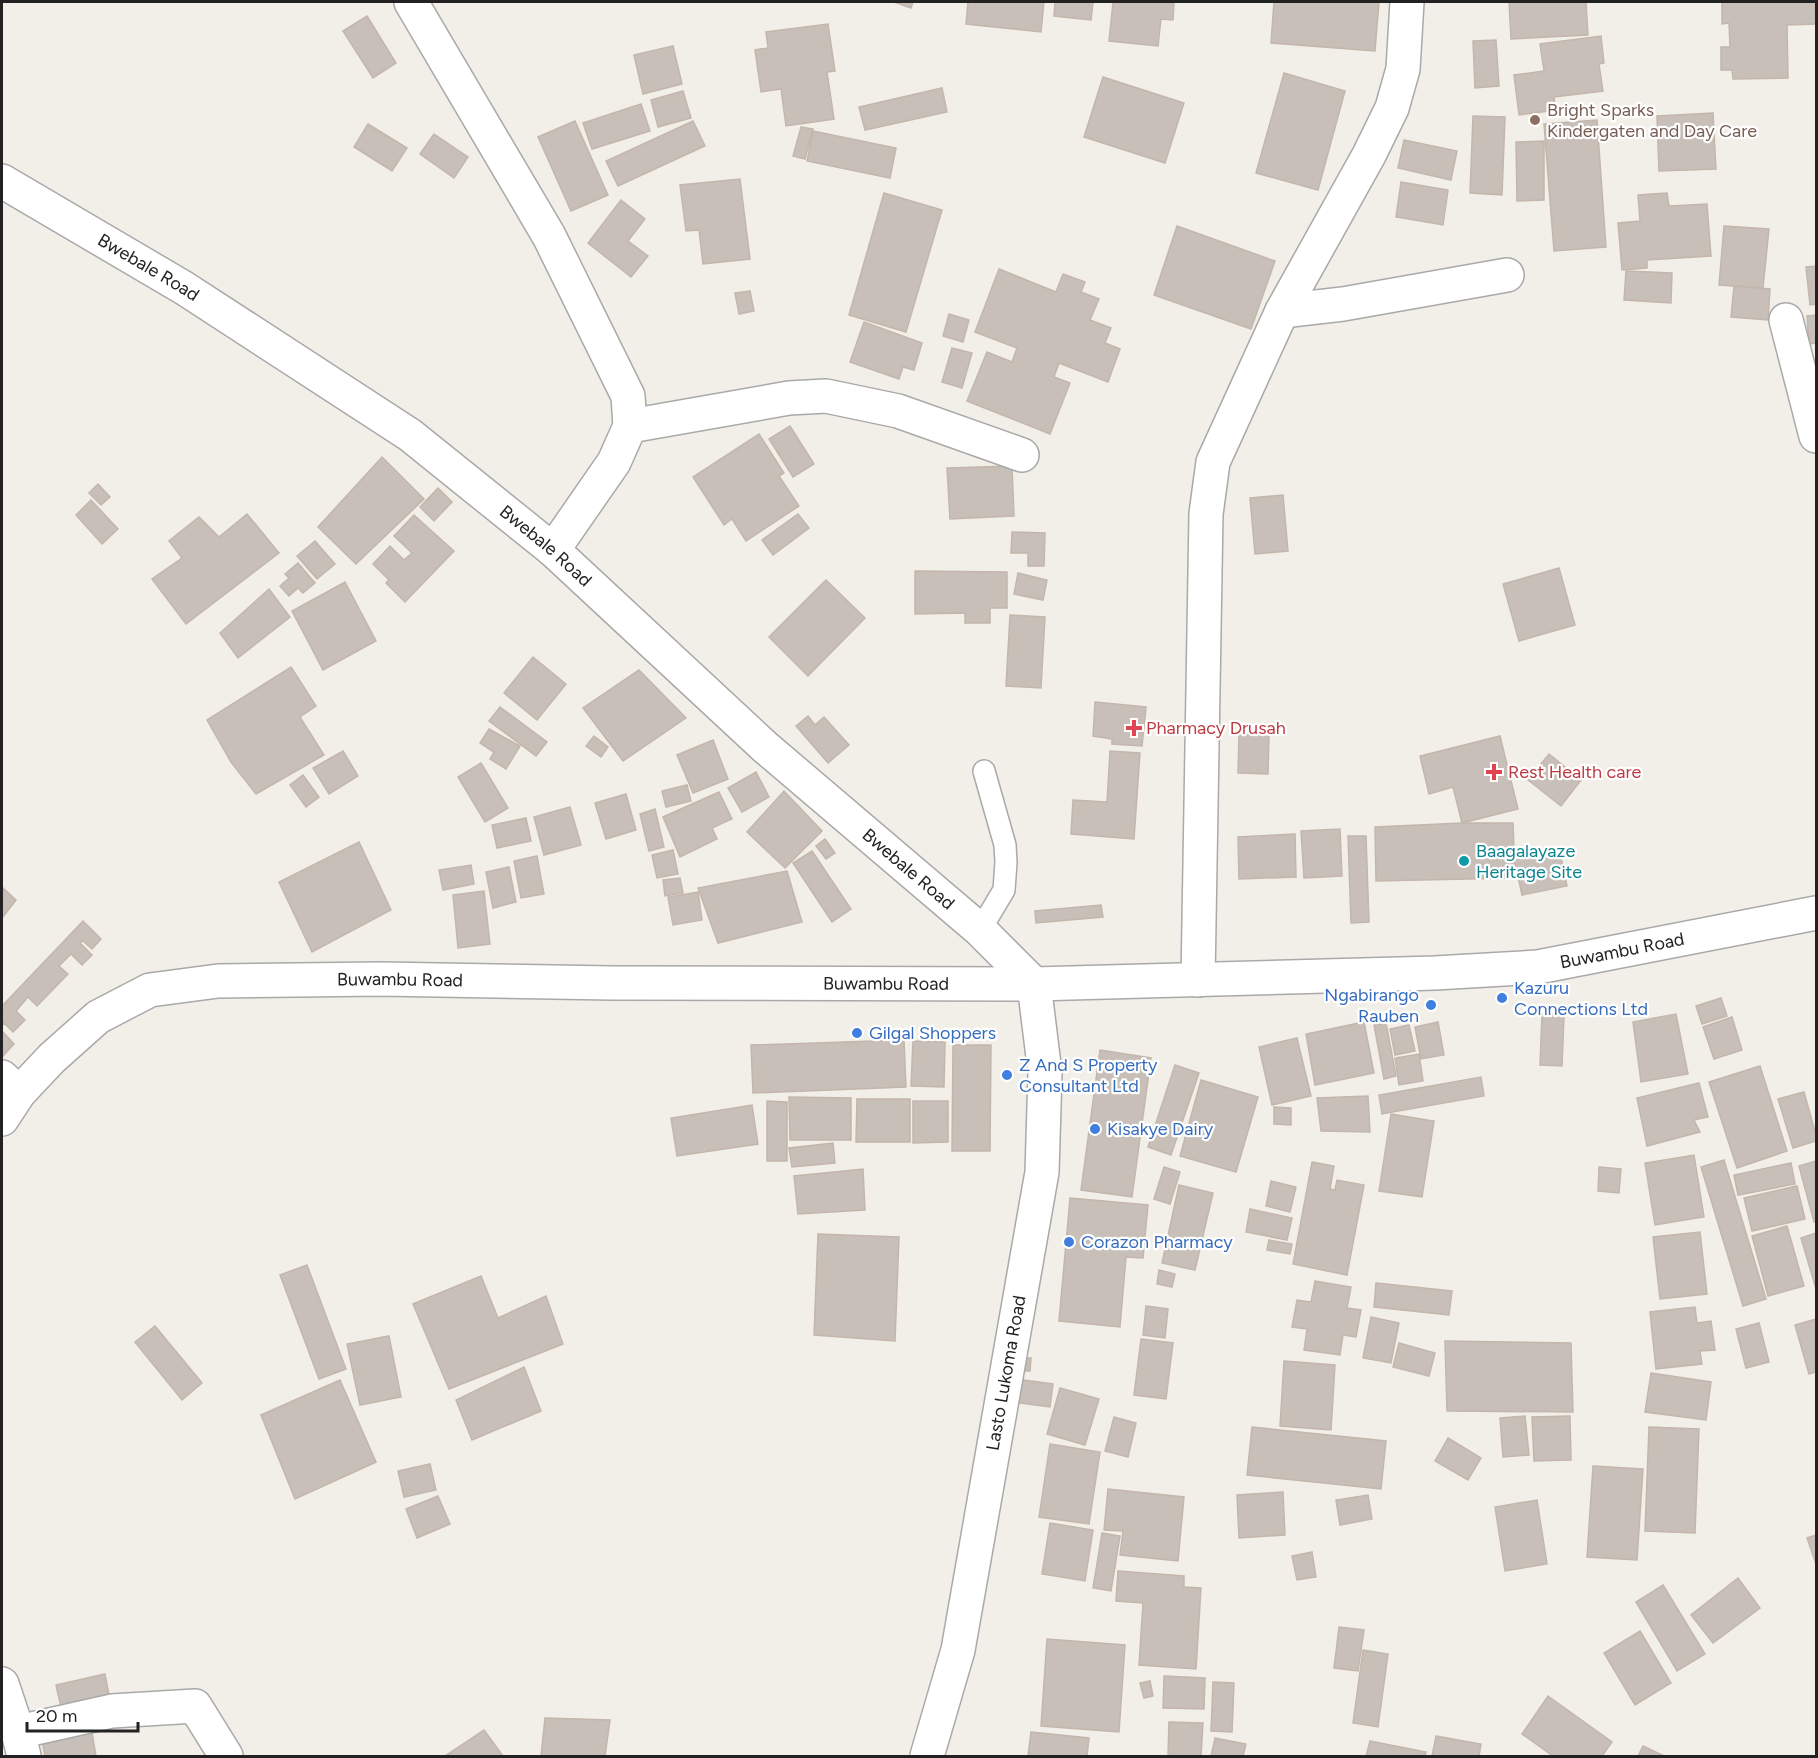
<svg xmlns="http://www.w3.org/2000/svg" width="1818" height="1758" font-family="Figtree,sans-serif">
	<rect width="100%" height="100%" fill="#f2efe9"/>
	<g fill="#c7bfb8" stroke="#c4b6ab" stroke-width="1.5">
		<polygon points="894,2 913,2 911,8"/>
		<polygon points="968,2 1044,2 1041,32 966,24"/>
		<polygon points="1055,2 1093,2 1091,20 1054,16"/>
		<polygon points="1113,2 1174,2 1173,20 1161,19 1158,46 1109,41"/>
		<polygon points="1274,2 1379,2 1375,51 1271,43"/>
		<polygon points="1509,2 1586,2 1588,35 1511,39"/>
		<polygon points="1722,2 1816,2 1816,24 1787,25 1788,78 1733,79 1732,70 1721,70 1721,47 1730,47 1729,23 1722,24"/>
		<polygon points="367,16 396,63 373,78 343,31"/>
		<polygon points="828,24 835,71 827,72 834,119 786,126 781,89 761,92 755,50 768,48 766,32"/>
		<polygon points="1601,36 1604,63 1599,64 1603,91 1554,97 1556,110 1519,115 1514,75 1544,71 1540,44"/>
		<polygon points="1496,40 1499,86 1475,88 1473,41"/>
		<polygon points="673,46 682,84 643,94 634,55"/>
		<polygon points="1284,73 1345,91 1318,190 1256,173"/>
		<polygon points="1103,77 1184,103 1165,163 1084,137"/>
		<polygon points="942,88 947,112 865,130 859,107"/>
		<polygon points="683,91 691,118 658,127 651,100"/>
		<polygon points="641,104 650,131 592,149 583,123"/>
		<polygon points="1713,113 1716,169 1659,171 1657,116"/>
		<polygon points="1473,116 1505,117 1502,195 1470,193"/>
		<polygon points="1597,120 1606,247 1554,251 1544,124"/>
		<polygon points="575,121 608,195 571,211 538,137"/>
		<polygon points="693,121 705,146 618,186 606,161"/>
		<polygon points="368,124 407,148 392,171 354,147"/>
		<polygon points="801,127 813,129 805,159 793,156"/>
		<polygon points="813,131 896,148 890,178 807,161"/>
		<polygon points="434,134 468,157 454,178 420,154"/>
		<polygon points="1404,140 1457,151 1451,180 1398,168"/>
		<polygon points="1544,141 1544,200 1517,201 1516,142"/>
		<polygon points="740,179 750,259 703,264 699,230 686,231 680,185"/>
		<polygon points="1401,182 1448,190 1443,225 1396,217"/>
		<polygon points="884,193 942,210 906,332 849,315"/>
		<polygon points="1667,193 1669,206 1707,204 1711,256 1647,260 1647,268 1622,270 1618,223 1640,221 1638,195"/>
		<polygon points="621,200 645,219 628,241 648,256 631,277 588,243"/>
		<polygon points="1177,226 1275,261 1251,329 1154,295"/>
		<polygon points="1724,226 1769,229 1763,288 1719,285"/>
		<polygon points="1816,266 1816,304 1810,305 1806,267"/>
		<polygon points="999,269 1056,292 1063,274 1085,282 1081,292 1099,299 1090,320 1111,328 1105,343 1120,349 1108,382 1059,363 1054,377 1070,383 1050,434 967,401 987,352 1012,362 1017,348 975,332"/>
		<polygon points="1626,271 1672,273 1671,303 1624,300"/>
		<polygon points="1734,286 1770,289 1768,320 1731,317"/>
		<polygon points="750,291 754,311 739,314 735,293"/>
		<polygon points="949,314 969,320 963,342 943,336"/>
		<polygon points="1816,315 1816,343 1809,344 1807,316"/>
		<polygon points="864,322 922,343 914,370 903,367 899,379 850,362"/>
		<polygon points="952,348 972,353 962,388 942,382"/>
		<polygon points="790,426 814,464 793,477 769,439"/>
		<polygon points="759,434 784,473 779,476 799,506 746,541 732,519 724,525 693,477"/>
		<polygon points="382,457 424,499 356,564 318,527"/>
		<polygon points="1012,466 1014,516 950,519 947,468"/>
		<polygon points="98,484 110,497 101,505 89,493"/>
		<polygon points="438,488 452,502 434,521 420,507"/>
		<polygon points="1283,495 1288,551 1255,554 1250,498"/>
		<polygon points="91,500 118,529 102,544 76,515"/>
		<polygon points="247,514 279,553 186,624 152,579 182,558 169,541 199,517 219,537"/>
		<polygon points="798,514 809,528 773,555 762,540"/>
		<polygon points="414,515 454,551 405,602 386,583 389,580 373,564 390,546 404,560 412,553 394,536"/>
		<polygon points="1012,532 1045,533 1044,566 1028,566 1028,553 1011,553"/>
		<polygon points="315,541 335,564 317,579 297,556"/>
		<polygon points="298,563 315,583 303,593 298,588 289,596 280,586 289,578 285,574"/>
		<polygon points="1559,568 1575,625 1519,641 1503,584"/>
		<polygon points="915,571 1007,572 1007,608 990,608 990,623 965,623 965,613 915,614"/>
		<polygon points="1018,573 1047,580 1043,600 1014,594"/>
		<polygon points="826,580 865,618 808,676 769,637"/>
		<polygon points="345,582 376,641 323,670 292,611"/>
		<polygon points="269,589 290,617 238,658 220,633"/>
		<polygon points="1010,615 1045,617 1041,688 1006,686"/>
		<polygon points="533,657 566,684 537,720 504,693"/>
		<polygon points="291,667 316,706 300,717 324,755 256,794 231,762 207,720"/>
		<polygon points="639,670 686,718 623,761 583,708"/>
		<polygon points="1095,702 1146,707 1142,746 1112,744 1112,739 1093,736"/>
		<polygon points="500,707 547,742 536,756 489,721"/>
		<polygon points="808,716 815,725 824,717 849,745 828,763 796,726"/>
		<polygon points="489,729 520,746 506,769 490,759 494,752 480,743"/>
		<polygon points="1239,735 1269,735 1268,774 1238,773"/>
		<polygon points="594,736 608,747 601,757 586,746"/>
		<polygon points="1500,736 1518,809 1462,823 1453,787 1429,794 1420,756"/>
		<polygon points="713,740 728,779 693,793 677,755"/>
		<polygon points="343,751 358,776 329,794 313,768"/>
		<polygon points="1110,751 1140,753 1134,839 1071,834 1073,800 1107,802"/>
		<polygon points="1549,754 1581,780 1561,806 1528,780"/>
		<polygon points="481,763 508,808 485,822 458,777"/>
		<polygon points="756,772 769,797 742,812 728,788"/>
		<polygon points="303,775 319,797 306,807 290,785"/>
		<polygon points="687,785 691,801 666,807 662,791"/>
		<polygon points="784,791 822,831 785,868 747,832"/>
		<polygon points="719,792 732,819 712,828 717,839 680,857 663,817"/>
		<polygon points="626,794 636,830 606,839 595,803"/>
		<polygon points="570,807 581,845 544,855 534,817"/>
		<polygon points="655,809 664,847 649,851 640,814"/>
		<polygon points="526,818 531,841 497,848 492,825"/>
		<polygon points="1462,823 1513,823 1515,878 1376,881 1375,827"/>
		<polygon points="1340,829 1342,876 1304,878 1301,831"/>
		<polygon points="1295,834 1296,877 1239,879 1238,837"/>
		<polygon points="1348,836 1366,836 1369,922 1351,923"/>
		<polygon points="825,839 835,853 826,859 816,846"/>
		<polygon points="359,842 391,910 312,952 279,882"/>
		<polygon points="1559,848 1567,886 1522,895 1514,858"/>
		<polygon points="673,850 678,874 657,878 652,855"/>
		<polygon points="812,851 851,909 832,922 793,863"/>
		<polygon points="537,856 544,894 521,898 514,861"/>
		<polygon points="471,865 474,884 443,890 439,870"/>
		<polygon points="509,867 516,902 493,908 486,872"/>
		<polygon points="787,871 802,922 718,943 698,888"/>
		<polygon points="680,878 683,893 665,896 663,880"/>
		<polygon points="2,887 16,900 2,918"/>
		<polygon points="484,891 490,944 458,948 453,895"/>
		<polygon points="698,892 702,920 673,925 668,897"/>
		<polygon points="1101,905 1103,917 1036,923 1035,911"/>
		<polygon points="83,921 101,939 92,949 83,941 80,943 92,955 82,965 71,954 59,966 68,974 37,1006 28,997 16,1011 25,1020 13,1032 4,1023 2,1026 2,1006"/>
		<polygon points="1721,998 1727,1016 1702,1024 1696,1006"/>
		<polygon points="1542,1014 1564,1015 1562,1066 1540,1065"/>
		<polygon points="1676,1014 1688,1074 1641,1082 1633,1022"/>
		<polygon points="1732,1017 1742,1050 1714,1059 1703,1027"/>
		<polygon points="1364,1022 1374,1073 1315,1085 1306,1034"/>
		<polygon points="1438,1022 1444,1055 1421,1059 1415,1027"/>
		<polygon points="1386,1023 1396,1076 1384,1079 1374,1025"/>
		<polygon points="1409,1025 1415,1051 1395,1055 1390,1029"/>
		<polygon points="2,1031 14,1044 2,1057"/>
		<polygon points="1297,1038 1311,1096 1272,1105 1259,1047"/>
		<polygon points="904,1040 906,1087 753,1093 751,1045"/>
		<polygon points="913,1041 945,1042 944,1087 911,1086"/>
		<polygon points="953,1045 991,1045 990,1151 952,1151"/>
		<polygon points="1100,1050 1151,1058 1132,1197 1081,1190"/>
		<polygon points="1419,1054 1423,1081 1399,1085 1395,1058"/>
		<polygon points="1175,1065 1199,1073 1171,1155 1148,1147"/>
		<polygon points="1760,1066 1787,1151 1737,1168 1709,1082"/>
		<polygon points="1481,1077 1484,1096 1382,1114 1379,1095"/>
		<polygon points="1201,1080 1258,1097 1236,1172 1180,1156"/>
		<polygon points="1699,1083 1708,1117 1694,1120 1700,1132 1647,1146 1637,1098"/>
		<polygon points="1804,1092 1816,1135 1816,1141 1793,1148 1778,1099"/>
		<polygon points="1368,1096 1370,1132 1321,1131 1317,1098"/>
		<polygon points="789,1097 851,1098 851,1140 790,1140"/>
		<polygon points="857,1099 910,1099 910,1142 856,1142"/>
		<polygon points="767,1101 787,1102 787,1161 767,1161"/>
		<polygon points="913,1101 948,1101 948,1142 913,1143"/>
		<polygon points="752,1105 758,1144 677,1156 671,1118"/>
		<polygon points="1274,1107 1291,1108 1291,1125 1274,1124"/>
		<polygon points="1391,1114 1434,1121 1422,1197 1379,1191"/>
		<polygon points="833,1143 835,1163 792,1167 789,1148"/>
		<polygon points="1694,1155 1704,1217 1655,1225 1645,1163"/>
		<polygon points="1724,1160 1766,1299 1743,1306 1701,1167"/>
		<polygon points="1816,1161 1816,1221 1814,1222 1799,1166"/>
		<polygon points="1312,1162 1334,1166 1330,1189 1335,1190 1337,1180 1364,1185 1347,1275 1293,1264"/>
		<polygon points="1791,1163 1795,1184 1738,1195 1734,1175"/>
		<polygon points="1164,1167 1180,1172 1170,1204 1154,1199"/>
		<polygon points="1599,1167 1621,1169 1619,1193 1598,1191"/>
		<polygon points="863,1169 865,1210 798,1214 794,1176"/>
		<polygon points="1271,1181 1296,1187 1290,1212 1266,1206"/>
		<polygon points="1179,1185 1213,1193 1195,1270 1162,1263"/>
		<polygon points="1797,1186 1805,1219 1752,1231 1744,1198"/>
		<polygon points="1070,1198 1148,1205 1143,1258 1126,1257 1120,1327 1059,1321"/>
		<polygon points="1250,1209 1292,1218 1287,1240 1246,1232"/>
		<polygon points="1787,1226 1804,1286 1768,1296 1752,1236"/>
		<polygon points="1700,1232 1707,1294 1660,1299 1653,1237"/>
		<polygon points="1816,1233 1816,1289 1801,1238"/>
		<polygon points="818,1234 899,1237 895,1341 814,1335"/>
		<polygon points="1269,1240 1292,1244 1290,1254 1267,1250"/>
		<polygon points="307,1265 346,1369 319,1379 280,1275"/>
		<polygon points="1159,1270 1175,1274 1172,1287 1157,1284"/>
		<polygon points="481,1276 498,1318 546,1296 563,1344 449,1389 413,1304"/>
		<polygon points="1315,1281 1351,1287 1347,1308 1361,1310 1356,1337 1343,1335 1340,1355 1304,1350 1307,1329 1292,1327 1297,1300 1311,1302"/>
		<polygon points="1376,1283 1452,1291 1449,1315 1374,1307"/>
		<polygon points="1146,1306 1168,1309 1165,1338 1143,1335"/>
		<polygon points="1695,1307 1697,1323 1711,1321 1715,1350 1700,1351 1702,1364 1656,1369 1650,1312"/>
		<polygon points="1371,1317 1399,1323 1391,1363 1363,1358"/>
		<polygon points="1816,1319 1816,1372 1809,1374 1795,1325"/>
		<polygon points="1759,1323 1769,1362 1746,1368 1736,1329"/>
		<polygon points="155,1326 202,1383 182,1400 135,1342"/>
		<polygon points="389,1336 401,1397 360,1405 347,1344"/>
		<polygon points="1141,1339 1173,1343 1166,1399 1134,1395"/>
		<polygon points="1445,1341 1571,1343 1573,1412 1447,1411"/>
		<polygon points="1399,1343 1435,1353 1429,1376 1393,1367"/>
		<polygon points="1018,1358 1031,1358 1030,1371 1018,1371"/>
		<polygon points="1284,1361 1335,1365 1331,1430 1280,1426"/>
		<polygon points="524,1367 541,1411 472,1440 456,1400"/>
		<polygon points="1651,1373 1711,1382 1706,1420 1645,1412"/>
		<polygon points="1016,1379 1053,1384 1050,1407 1013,1402"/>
		<polygon points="340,1380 376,1462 295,1499 261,1415"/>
		<polygon points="1060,1388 1099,1399 1085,1445 1047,1434"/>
		<polygon points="1525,1416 1529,1455 1503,1457 1500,1418"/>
		<polygon points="1570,1416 1571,1460 1534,1461 1532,1417"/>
		<polygon points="1114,1417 1136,1423 1128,1457 1105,1451"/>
		<polygon points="1252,1427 1386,1441 1381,1489 1247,1475"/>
		<polygon points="1649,1427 1699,1429 1695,1533 1645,1531"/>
		<polygon points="1448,1438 1481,1458 1468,1480 1435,1461"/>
		<polygon points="1050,1444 1100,1452 1089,1524 1039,1517"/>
		<polygon points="430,1464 436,1490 404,1497 398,1471"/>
		<polygon points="1593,1466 1643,1469 1637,1560 1587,1557"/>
		<polygon points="1108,1489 1184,1497 1178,1561 1120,1555 1123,1531 1104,1530"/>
		<polygon points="1283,1492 1285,1535 1239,1538 1237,1495"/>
		<polygon points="1368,1495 1372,1519 1340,1525 1336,1500"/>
		<polygon points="438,1496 450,1524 417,1538 406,1509"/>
		<polygon points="1537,1500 1547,1564 1505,1571 1495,1507"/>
		<polygon points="1050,1523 1093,1530 1085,1581 1042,1574"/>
		<polygon points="1102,1533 1120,1536 1111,1591 1093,1588"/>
		<polygon points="1816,1535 1816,1564 1807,1538"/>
		<polygon points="1312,1552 1316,1577 1297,1580 1292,1556"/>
		<polygon points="1118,1571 1184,1576 1184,1587 1201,1588 1196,1669 1139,1665 1143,1603 1116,1601"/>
		<polygon points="1738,1578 1760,1608 1713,1643 1691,1615"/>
		<polygon points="1663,1585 1705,1654 1677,1671 1636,1602"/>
		<polygon points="1339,1627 1364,1630 1358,1671 1334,1668"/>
		<polygon points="1640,1631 1671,1683 1635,1705 1604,1653"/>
		<polygon points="1047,1639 1125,1645 1119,1732 1041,1726"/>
		<polygon points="1363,1650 1388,1654 1378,1727 1353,1723"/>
		<polygon points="105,1674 111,1706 63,1716 56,1685"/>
		<polygon points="1164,1676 1205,1678 1204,1709 1163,1708"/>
		<polygon points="1150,1681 1153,1696 1144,1698 1140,1683"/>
		<polygon points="1213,1682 1234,1683 1232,1732 1211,1731"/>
		<polygon points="1548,1696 1612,1742 1602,1756 1553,1756 1522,1734"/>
		<polygon points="545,1718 610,1720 605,1756 541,1756"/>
		<polygon points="90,1721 96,1756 45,1756 40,1731"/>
		<polygon points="1169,1722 1203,1723 1201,1756 1168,1756"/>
		<polygon points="484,1730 503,1756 445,1756"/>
		<polygon points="1031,1732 1089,1738 1087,1756 1028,1756"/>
		<polygon points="1436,1736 1481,1744 1479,1756 1432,1756"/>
		<polygon points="1215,1738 1246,1744 1243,1756 1211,1756"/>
		<polygon points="1370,1741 1426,1752 1425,1756 1366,1756"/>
		<polygon points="1643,1746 1664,1756 1638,1756"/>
	</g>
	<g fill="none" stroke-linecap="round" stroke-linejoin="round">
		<g stroke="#a9a9a9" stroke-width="24">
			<polyline id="service" points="980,930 1004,890 1006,862 1005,845 984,771"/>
		</g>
		<g stroke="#a9a9a9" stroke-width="36">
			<g id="minor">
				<polyline points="411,2 549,236 628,396 630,426 614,462 553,550"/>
				<path id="s1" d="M 2,181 L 184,288 L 410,435 L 553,550 L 765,747 L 980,930 L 1034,984 L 1045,1073 L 1042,1172 L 958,1650 L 927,1756"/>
				<polyline points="1282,311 1343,304 1507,275"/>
				<polyline points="1786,320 1816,436"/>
				<polyline points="630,426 789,398 826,396 898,411 1022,455"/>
				<polyline points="1198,980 1206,514 1213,462 1282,311 1369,155 1392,108 1403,69 1407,2"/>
				<polyline points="2,1077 19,1093"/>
				<polyline points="2,1684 18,1732 24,1756"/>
				<polyline points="18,1732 112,1711 195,1706 226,1756"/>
			</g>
		</g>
		<g stroke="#a9a9a9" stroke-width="36">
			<g id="tertiary">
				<path id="s2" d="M 2,1119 L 19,1093 L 52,1058 L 98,1017 L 150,990 L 218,981 L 381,979 L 612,983 L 1034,984 L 1435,973 L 1538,967 L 1816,913"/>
			</g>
		</g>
		<use href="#service" stroke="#fff" stroke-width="21"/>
		<use href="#minor" stroke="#fff" stroke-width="33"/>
		<use href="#tertiary" stroke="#fff" stroke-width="33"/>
	</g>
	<circle fill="#8d6e63" stroke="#fff" stroke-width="2" cx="1535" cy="120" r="6"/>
	<g fill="#e0444e" stroke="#fff" stroke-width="2">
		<path d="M1131 719h6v6h6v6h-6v6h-6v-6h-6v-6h6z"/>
		<path d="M1491 763h6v6h6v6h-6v6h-6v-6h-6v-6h6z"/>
	</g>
	<circle fill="#0f9aa8" stroke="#fff" stroke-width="2" cx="1464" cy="861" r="6"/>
	<g fill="#3f7fe0" stroke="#fff" stroke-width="2">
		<circle cx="1502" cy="998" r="6"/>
		<circle cx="1431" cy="1005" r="6"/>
		<circle cx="857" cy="1033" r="6"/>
		<circle cx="1007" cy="1075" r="6"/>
		<circle cx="1095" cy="1129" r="6"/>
		<circle cx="1069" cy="1242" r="6"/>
	</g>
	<g text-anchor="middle" stroke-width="4.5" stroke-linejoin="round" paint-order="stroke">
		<g font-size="18" fill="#785e54" stroke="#fff" text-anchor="start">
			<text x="1547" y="116">Bright Sparks<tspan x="1547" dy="21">Kindergaten and Day Care</tspan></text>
		</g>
		<g font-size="18" fill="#222" stroke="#fff">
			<text dy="6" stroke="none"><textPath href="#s1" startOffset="170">Bwebale Road</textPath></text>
			<text dy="6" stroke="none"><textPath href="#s1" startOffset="656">Bwebale Road</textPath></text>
			<text dy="6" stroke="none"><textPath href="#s1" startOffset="1142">Bwebale Road</textPath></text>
			<text dy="6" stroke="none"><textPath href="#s2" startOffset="1674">Buwambu Road</textPath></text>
			<text dy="6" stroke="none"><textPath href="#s2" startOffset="450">Buwambu Road</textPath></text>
			<text dy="6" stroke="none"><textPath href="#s2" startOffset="936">Buwambu Road</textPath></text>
			<text transform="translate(1006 1373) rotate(-80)" y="6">Lasto Lukoma Road</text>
		</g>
		<g font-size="18" fill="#be3a42" stroke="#fff" text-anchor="start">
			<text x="1146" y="734">Pharmacy Drusah</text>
			<text x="1508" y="778">Rest Health care</text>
		</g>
		<g font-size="18" fill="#0d838f" stroke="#fff" text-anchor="start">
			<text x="1476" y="857">Baagalayaze<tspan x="1476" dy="21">Heritage Site</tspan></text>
		</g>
		<g font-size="18" fill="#366cbe" stroke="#fff" text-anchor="start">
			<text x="1514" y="994">Kazuru<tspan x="1514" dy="21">Connections Ltd</tspan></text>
			<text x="1419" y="1001" text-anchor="end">Ngabirango<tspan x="1419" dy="21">Rauben</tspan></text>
			<text x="869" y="1039">Gilgal Shoppers</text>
			<text x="1019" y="1071">Z And S Property<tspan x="1019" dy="21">Consultant Ltd</tspan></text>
			<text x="1107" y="1135">Kisakye Dairy</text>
			<text x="1081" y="1248">Corazon Pharmacy</text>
		</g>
	</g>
	<rect width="1818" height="1758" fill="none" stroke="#222222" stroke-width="6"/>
	<path d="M27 1722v9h111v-9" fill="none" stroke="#222222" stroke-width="3"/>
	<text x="36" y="1722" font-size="18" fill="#222222" stroke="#ffffff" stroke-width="4.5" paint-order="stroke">20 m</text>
</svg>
